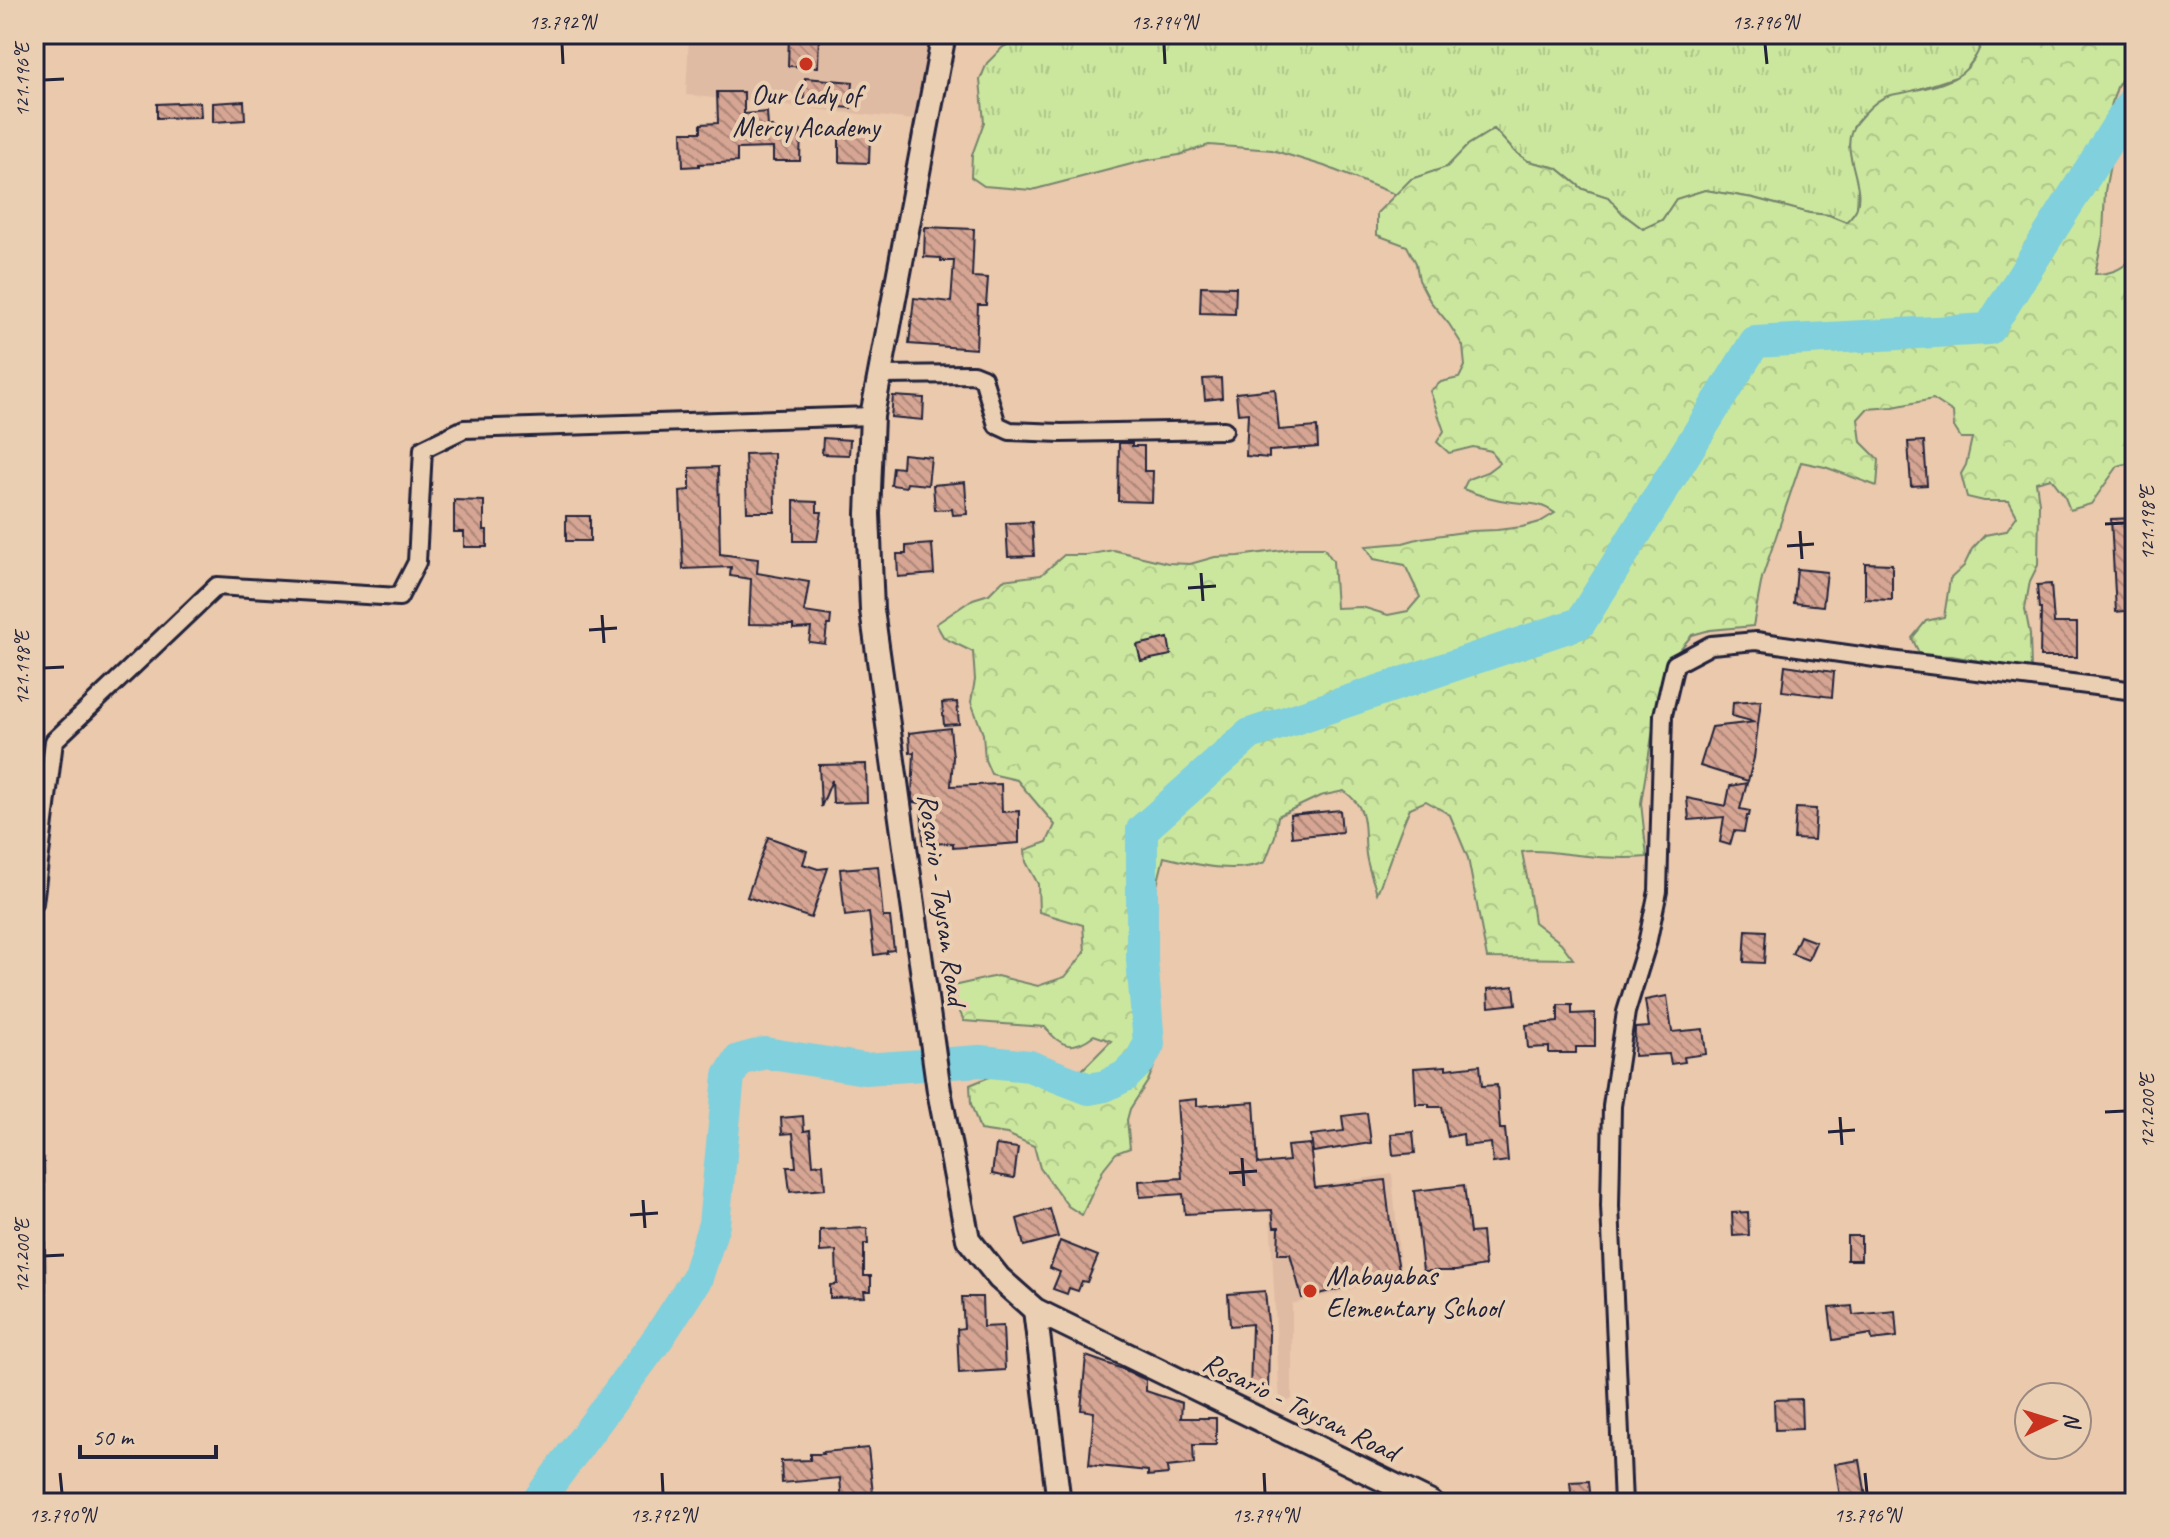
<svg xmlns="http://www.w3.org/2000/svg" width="2169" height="1537" font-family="Caveat,sans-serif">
	<defs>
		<pattern id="grass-tufts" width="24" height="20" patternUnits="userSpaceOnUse" patternTransform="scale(2)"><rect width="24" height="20" fill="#cbe79e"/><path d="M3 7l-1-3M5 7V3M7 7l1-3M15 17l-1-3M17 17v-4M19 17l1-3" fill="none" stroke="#aec689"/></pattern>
		<pattern id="forest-crowns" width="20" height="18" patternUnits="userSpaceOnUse" patternTransform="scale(2)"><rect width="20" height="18" fill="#cbe79e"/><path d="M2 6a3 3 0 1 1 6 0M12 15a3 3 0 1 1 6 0" fill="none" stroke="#aec689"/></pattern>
		<pattern id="building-back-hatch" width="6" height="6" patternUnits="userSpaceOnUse" patternTransform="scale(2)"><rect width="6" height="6" fill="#d6a593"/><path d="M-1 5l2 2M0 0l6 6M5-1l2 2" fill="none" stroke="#ad8679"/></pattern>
	</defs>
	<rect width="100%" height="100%" fill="#eac9ad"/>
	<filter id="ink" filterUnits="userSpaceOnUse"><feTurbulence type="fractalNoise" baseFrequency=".0125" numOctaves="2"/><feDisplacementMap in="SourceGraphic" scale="16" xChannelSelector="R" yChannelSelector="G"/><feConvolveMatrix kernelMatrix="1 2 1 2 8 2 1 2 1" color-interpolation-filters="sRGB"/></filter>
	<g filter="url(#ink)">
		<g fill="#e0bba3">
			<polygon points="689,34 930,34 914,120 686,95"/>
			<polygon points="1392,1174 1401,1277 1292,1304 1292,1399 1280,1405 1269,1194"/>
		</g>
		<polygon fill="url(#grass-tufts)" stroke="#76846c" stroke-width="2" points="1028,34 1984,34 1981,49 1962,75 1913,91 1849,145 1858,186 1857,209 1847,222 1829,215 1809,213 1753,198 1705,190 1676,199 1662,220 1643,229 1623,214 1608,197 1583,189 1557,168 1528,161 1514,151 1494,129 1468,145 1447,167 1411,179 1397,195 1324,166 1272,150 1209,145 1179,155 1143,161 1032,190 984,186 971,177 972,155 984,122 980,80 987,63 1003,47"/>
		<path fill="url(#forest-crowns)" stroke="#76846c" stroke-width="2" d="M 1984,34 L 2135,34 L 2135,46 L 2127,70 L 2117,87 L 2111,106 L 2111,159 L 2105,191 L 2103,235 L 2095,274 C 2111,274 2126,268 2135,254 L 2135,461 L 2118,466 L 2091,504 L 2070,510 L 2064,495 L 2051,478 L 2036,482 L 2039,503 L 2038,565 L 2030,581 L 2025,609 L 2030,634 L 2031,670 L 1952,656 L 1920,655 L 1912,638 L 1926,621 L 1944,617 L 1950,579 L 1964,566 L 1972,549 L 1985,535 L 2006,531 L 2017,516 L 2009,501 L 1984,501 L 1967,497 L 1961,474 L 1966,465 L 1972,438 L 1961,438 L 1954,427 L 1953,412 L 1933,399 L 1893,407 L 1867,409 L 1858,419 L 1861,442 L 1879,460 L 1877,486 L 1825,467 L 1801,462 L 1762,578 L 1753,626 L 1710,630 L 1692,635 L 1671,660 L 1658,699 L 1641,803 L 1647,857 C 1617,860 1588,856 1559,853 C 1545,852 1535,849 1522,852 L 1529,888 L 1534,922 L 1561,943 L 1573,959 L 1487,958 L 1468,858 L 1450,815 L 1426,801 L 1410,808 C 1397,836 1389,865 1377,893 C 1373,881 1368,868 1366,855 C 1363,826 1370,810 1344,791 L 1320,796 L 1278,816 L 1275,836 L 1265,862 C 1233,875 1196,864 1164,857 L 1151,910 L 1158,1057 L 1148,1081 L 1130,1109 L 1127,1120 L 1130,1148 L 1116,1153 L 1104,1168 L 1082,1215 L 1068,1206 L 1040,1168 L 1034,1146 L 1007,1134 L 980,1130 L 971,1104 L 970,1085 L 994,1075 L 1013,1073 L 1041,1079 L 1062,1077 L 1080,1072 L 1111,1041 L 1094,1035 C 1073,1051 1061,1048 1045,1027 L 964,1021 L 959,1010 L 953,986 L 997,976 L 1038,986 L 1065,977 L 1085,952 L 1083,925 L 1039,912 L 1038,884 L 1026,862 L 1025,850 L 1047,842 L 1055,825 L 1017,780 L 991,774 L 985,760 L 983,734 L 971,702 L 975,680 L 973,652 L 944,638 L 936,624 L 973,599 L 989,594 L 1003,580 L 1041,575 L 1064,555 L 1087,555 L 1113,550 L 1168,563 L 1190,564 L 1215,557 L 1239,556 L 1297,548 L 1324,548 L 1333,561 L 1336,608 L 1362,607 L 1388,615 L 1408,611 L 1420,597 L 1405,565 L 1374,559 L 1366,546 L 1403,543 L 1421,538 L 1471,531 L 1497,530 L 1522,527 L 1540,522 L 1555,513 C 1537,501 1533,505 1513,502 C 1496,500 1478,495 1463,489 L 1468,479 L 1487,472 L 1499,463 L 1491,451 L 1473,447 L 1449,453 L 1437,442 L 1444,431 L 1430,391 L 1441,382 L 1459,378 L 1465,366 L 1463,346 L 1449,324 L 1430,301 L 1419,280 L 1416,263 L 1407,246 L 1377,235 L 1377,213 L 1411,179 L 1447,167 L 1468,145 L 1494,129 L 1514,151 L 1528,161 L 1557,168 L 1583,189 L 1608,197 L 1623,214 L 1643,229 L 1662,220 L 1676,199 L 1705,190 L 1753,198 L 1809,213 L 1829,215 L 1846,222 C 1850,218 1856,212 1857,207 C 1865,180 1837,148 1856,123 C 1863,114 1873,103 1883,98 C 1890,94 1899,94 1907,92 C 1948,83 1973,79 1984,34 Z"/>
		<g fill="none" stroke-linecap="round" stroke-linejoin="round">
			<polyline stroke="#80d0dd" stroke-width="32" points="536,1503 659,1337 697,1278 714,1224 729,1076 739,1060 765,1053 865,1069 980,1061 1029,1066 1089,1089 1105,1086 1125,1076 1140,1061 1149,1044 1142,960 1142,830 1250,734 1580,623 1755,342 1989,329 2135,98"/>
		</g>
		<g fill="url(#building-back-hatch)" stroke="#22223b" stroke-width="2">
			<polygon points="789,34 819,34 818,67 788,66"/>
			<polygon points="805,78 853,82 851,108 803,104"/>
			<polygon points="717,92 744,92 744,114 767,112 768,127 772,127 772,129 801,130 800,161 773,161 773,148 737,149 737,162 699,164 699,166 683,167 682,132 701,132 701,124 718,123"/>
			<polygon points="244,101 245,120 213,122 213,103"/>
			<polygon points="200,102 201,117 157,118 157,104"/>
			<polygon points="839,133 870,134 869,163 839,162"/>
			<polygon points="925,227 974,229 972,277 988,278 986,305 978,305 976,349 909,344 914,298 951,302 954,261 941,261 941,258 924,257"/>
			<polygon points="1201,286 1236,287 1235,314 1200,313"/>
			<polygon points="1221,378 1222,398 1205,400 1203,379"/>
			<polygon points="1275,389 1279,430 1317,427 1318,447 1269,451 1269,458 1246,456 1248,413 1238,414 1236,393"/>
			<polygon points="893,396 924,398 923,420 891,417"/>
			<polygon points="823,438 850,440 849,455 822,454"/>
			<polygon points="1924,441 1927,485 1911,486 1908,442"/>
			<polygon points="1119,443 1132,443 1132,446 1144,446 1144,471 1153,471 1152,502 1118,501"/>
			<polygon points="774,453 775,512 747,512 745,454"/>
			<polygon points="903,454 931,457 928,485 907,483 906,487 891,485 893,467 902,468"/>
			<polygon points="718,467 720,554 758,559 757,573 809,582 804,612 831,616 830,625 827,625 825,644 809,642 811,628 793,629 793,625 749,624 751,579 730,576 731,567 683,569 680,491 690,490 690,468"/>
			<polygon points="965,482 967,514 953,515 952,509 935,510 933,485"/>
			<polygon points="454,500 484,501 484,530 487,530 487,547 464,547 464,532 454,532"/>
			<polygon points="794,501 817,502 817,512 822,512 817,541 794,541"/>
			<rect x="566" y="516" width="24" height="25"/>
			<polygon points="2135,518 2135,610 2116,612 2111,519"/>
			<polygon points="1032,522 1034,556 1008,557 1006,523"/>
			<polygon points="932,544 934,574 898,577 897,554 906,554 906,546"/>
			<polygon points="1865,563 1892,564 1892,600 1865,599"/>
			<polygon points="1797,569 1827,572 1823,606 1794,603"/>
			<polygon points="2051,584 2054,623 2077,623 2077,657 2040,657 2041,609 2039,609 2037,585"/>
			<polygon points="1168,638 1171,655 1141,661 1137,645"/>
			<polygon points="1785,665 1834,672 1832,697 1782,691"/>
			<polygon points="1761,700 1754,758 1748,781 1700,766 1712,727 1755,722 1732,716 1733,702"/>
			<polygon points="957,702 959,724 944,725 942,703"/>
			<polygon points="950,728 953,757 951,786 1001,784 1002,812 1019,811 1019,843 953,848 953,843 923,844 921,803 913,802 912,797 914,752 910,753 909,733"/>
			<polygon points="866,764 867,802 833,803 832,780 821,807 819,765"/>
			<polygon points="1747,783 1740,809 1750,811 1749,816 1747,816 1744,832 1734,831 1730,845 1720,842 1724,817 1689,820 1687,798 1726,806 1730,786"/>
			<polygon points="1796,808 1816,809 1814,840 1794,839"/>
			<polygon points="1340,810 1342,832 1292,837 1290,815"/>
			<polygon points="768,837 807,851 803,864 818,869 828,868 811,918 747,897"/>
			<polygon points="878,866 883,917 890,917 894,950 887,951 887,953 874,955 869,913 845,916 840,869"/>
			<polygon points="1746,930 1766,931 1764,963 1744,962"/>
			<polygon points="1800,936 1816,942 1808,960 1792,954"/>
			<polygon points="1514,986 1516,1004 1489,1007 1488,989"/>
			<polygon points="1667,996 1672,1032 1703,1029 1706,1054 1684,1057 1685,1062 1671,1064 1669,1054 1634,1056 1635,1028 1649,1027 1645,1000"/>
			<polygon points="1558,1005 1572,1005 1572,1014 1595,1013 1595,1047 1576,1047 1576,1053 1549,1053 1549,1047 1528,1048 1526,1025 1558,1022"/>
			<polygon points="1480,1065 1482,1086 1497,1085 1500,1129 1505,1129 1508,1161 1493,1163 1491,1143 1464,1146 1463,1134 1448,1137 1442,1107 1429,1107 1429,1104 1416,1104 1414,1068 1446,1066 1446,1069"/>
			<polygon points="1197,1099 1197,1106 1254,1102 1258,1164 1289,1161 1287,1146 1310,1144 1315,1188 1385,1180 1390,1222 1400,1274 1302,1298 1290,1254 1278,1254 1279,1227 1274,1227 1272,1210 1185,1214 1183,1194 1140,1197 1139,1181 1182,1178 1177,1101"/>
			<polygon points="1367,1113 1371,1143 1313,1152 1311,1135 1344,1131 1342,1116"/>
			<polygon points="803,1116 804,1131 810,1130 813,1165 823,1164 825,1189 790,1192 787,1167 796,1167 793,1133 782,1134 781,1118"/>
			<polygon points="1413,1132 1415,1153 1393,1155 1391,1134"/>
			<polygon points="996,1145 1018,1148 1014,1178 992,1174"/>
			<polygon points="1464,1185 1470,1233 1482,1232 1485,1266 1456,1271 1423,1271 1414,1191"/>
			<polygon points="1050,1209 1058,1237 1024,1246 1017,1219"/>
			<polygon points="1748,1212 1749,1235 1733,1236 1732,1213"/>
			<polygon points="867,1228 868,1244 864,1244 864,1276 871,1276 871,1291 864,1291 865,1297 830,1298 830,1285 837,1284 836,1251 820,1252 820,1230"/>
			<rect x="1847" y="1236" width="14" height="24"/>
			<polygon points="1060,1241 1098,1256 1087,1282 1082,1281 1078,1291 1069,1288 1067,1294 1053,1289 1060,1272 1050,1268"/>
			<polygon points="1265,1291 1269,1334 1268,1392 1250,1391 1252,1324 1230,1326 1228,1294"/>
			<polygon points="962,1297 982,1297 983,1327 1003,1326 1005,1370 959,1373 957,1329 964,1328"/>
			<polygon points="1852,1306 1853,1315 1895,1311 1897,1337 1872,1340 1871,1334 1833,1340 1829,1308"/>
			<polygon points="1086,1356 1123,1369 1146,1380 1146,1391 1182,1403 1181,1418 1216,1418 1216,1445 1193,1445 1194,1464 1167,1467 1168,1474 1148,1476 1148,1471 1089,1465 1094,1412 1081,1410"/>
			<polygon points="1801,1399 1802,1429 1775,1430 1774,1400"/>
			<polygon points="868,1448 874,1503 842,1503 840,1478 782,1483 781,1461 810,1460 810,1454 823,1454 822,1452"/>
			<polygon points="1860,1460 1867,1503 1841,1503 1835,1464"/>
			<polygon points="1589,1481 1591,1503 1572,1503 1570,1482"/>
		</g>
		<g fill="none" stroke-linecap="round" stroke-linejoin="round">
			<g stroke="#22223b" stroke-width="22">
				<g id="minor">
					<polyline points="880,375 973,374 983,378 997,425 1010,431 1061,433 1224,430"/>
					<polyline points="34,903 54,741 217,586 399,597 417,562 423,449 464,429 872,416"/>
					<polyline points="34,1161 36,1332 34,1332"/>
					<polyline points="1623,1503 1610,1206 1612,1106 1626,1012 1647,944 1658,891 1663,715 1675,664 1711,645 1756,641 1882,659 2135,691"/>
				</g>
			</g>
			<g stroke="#22223b" stroke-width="28">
				<g id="secondary">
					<polyline points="944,34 872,416 868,514 872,610 939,1091 968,1239 999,1278 1035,1310 1431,1503"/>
					<polyline points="1035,1310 1059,1503"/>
				</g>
			</g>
			<use href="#minor" stroke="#ebcfb2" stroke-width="16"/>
			<use href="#secondary" stroke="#ebcfb2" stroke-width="22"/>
		</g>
	</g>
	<path fill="none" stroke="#22223b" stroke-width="3" d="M 562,44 L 563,64M 1164,44 L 1165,64M 1765,44 L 1767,64M 44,80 L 64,79M 2105,524 L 2125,523M 1800,531 L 1802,559M 1787,546 L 1814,544M 1201,573 L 1203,601M 1188,588 L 1216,586M 602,615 L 604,643M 589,630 L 617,628M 44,668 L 64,667M 2105,1112 L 2125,1111M 1840,1117 L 1842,1145M 1828,1132 L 1855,1130M 1242,1158 L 1244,1186M 1229,1173 L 1257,1171M 643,1200 L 645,1228M 630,1215 L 658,1213M 44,1256 L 64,1255M 60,1473 L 62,1493M 662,1473 L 663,1493M 1264,1473 L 1265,1493M 1865,1473 L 1867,1493"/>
	<g fill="#c8321e" stroke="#ebcfb2" stroke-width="3">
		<circle cx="806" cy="64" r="8"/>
		<circle cx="1310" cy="1291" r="8"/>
	</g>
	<g text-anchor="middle" stroke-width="8" stroke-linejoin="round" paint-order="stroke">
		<g font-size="28" fill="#22223b" stroke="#ebcfb2">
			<text x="806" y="104">Our Lady of<tspan x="806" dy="32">Mercy Academy</tspan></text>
			<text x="1326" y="1285" text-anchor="start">Mabayabas<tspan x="1326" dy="32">Elementary School</tspan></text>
		</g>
		<g font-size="28" fill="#22223b" stroke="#ebcfb2">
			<text transform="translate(943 899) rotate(82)" y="10">Rosario - Taysan Road</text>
			<text transform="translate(1301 1406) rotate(26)" y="10">Rosario - Taysan Road</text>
		</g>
	</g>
	<rect width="2169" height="1537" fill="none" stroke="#ebcfb2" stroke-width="88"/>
	<g transform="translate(2053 1421) rotate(86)"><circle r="38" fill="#ebcfb2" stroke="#9b8a82" stroke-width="2"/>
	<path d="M0-6L14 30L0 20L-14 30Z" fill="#c8321e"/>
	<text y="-12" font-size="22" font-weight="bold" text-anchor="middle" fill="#22223b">N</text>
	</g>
	<path d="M80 1445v12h136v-12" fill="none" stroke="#22223b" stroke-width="4"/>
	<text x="92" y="1445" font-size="24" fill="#22223b" stroke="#ebcfb2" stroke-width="6" paint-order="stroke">50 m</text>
	<rect x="44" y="44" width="2081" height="1449" fill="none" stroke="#22223b" stroke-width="3"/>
	<g font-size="20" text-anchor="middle" fill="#22223b">
		<text x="562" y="29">13.792°N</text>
		<text x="1164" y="29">13.794°N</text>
		<text x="1765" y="29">13.796°N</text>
		<text transform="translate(22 80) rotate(-90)" y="7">121.196°E</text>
		<text transform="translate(2147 523) rotate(-90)" y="7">121.198°E</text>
		<text transform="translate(22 668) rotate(-90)" y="7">121.198°E</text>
		<text transform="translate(2147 1111) rotate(-90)" y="7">121.200°E</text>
		<text transform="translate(22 1256) rotate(-90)" y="7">121.200°E</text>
		<text x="62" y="1522">13.790°N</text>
		<text x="663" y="1522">13.792°N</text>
		<text x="1265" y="1522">13.794°N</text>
		<text x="1867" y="1522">13.796°N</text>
	</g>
</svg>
